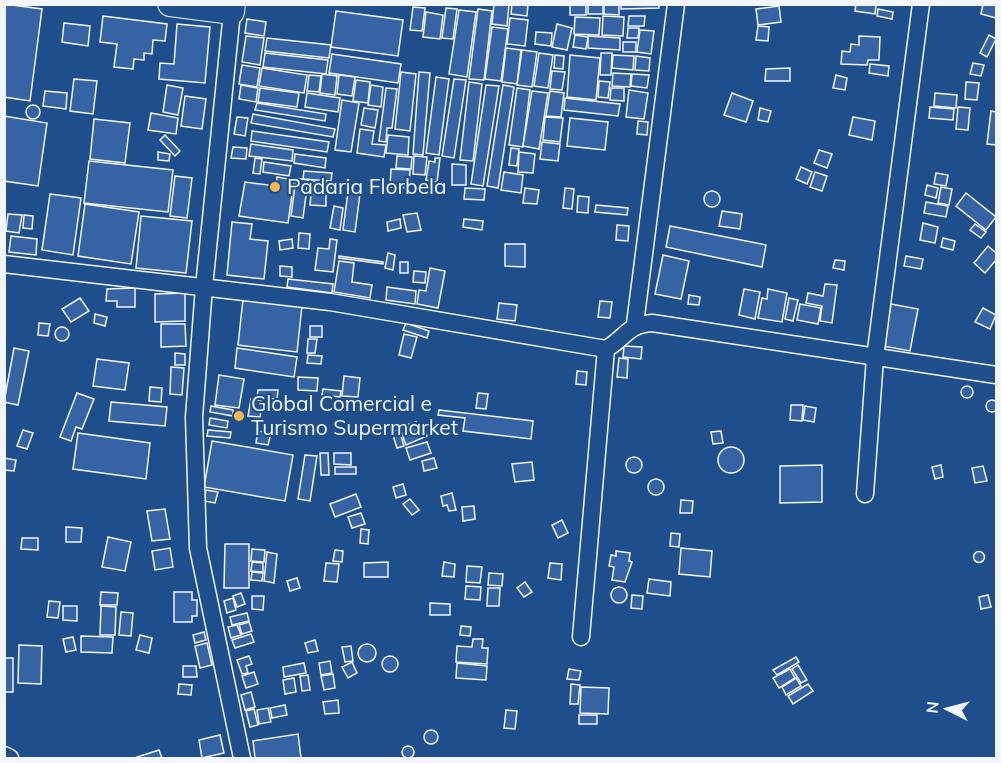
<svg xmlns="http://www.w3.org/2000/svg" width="1001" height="763" font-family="Mulish,sans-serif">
	<rect width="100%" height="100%" fill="#1f4e8c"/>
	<g fill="#3563a3" stroke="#f2f6ff" stroke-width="1.5">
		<polygon points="4,4 42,9 30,101 4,97"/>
		<polygon points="494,4 509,4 507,26 492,24"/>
		<polygon points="512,4 528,4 527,16 511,14"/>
		<rect x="570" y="4" width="16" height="11"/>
		<rect x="588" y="4" width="15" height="10"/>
		<polygon points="604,4 619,4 619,15 604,14"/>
		<polygon points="621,4 659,4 659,8 621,9"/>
		<polygon points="856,4 876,5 875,14 855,11"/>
		<polygon points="983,4 996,4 996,18 981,14"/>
		<polygon points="779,6 781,22 758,25 756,9"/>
		<polygon points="413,7 425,8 422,31 410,30"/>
		<polygon points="446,8 457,9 453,39 442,38"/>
		<polygon points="478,9 492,11 484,80 469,79"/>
		<polygon points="878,9 893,12 892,19 877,16"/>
		<polygon points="459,10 476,12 467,77 449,74"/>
		<polygon points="336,11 403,20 398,56 331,47"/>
		<polygon points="426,12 443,15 440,39 423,37"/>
		<polygon points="103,16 167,24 165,41 153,40 152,54 144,53 144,60 134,59 133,69 114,67 117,44 100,42"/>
		<polygon points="603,16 624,17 623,36 602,35"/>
		<polygon points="629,16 645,16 644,26 628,26"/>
		<polygon points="575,17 600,18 599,35 574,34"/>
		<polygon points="510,18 528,20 525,46 507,44"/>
		<polygon points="247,19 266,22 264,36 245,33"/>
		<polygon points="64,23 90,26 88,46 62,42"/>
		<polygon points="177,24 210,27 205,83 159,79 160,63 174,64"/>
		<polygon points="557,24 572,28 567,50 552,47"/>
		<polygon points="758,26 769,27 768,41 756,40"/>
		<polygon points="492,27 508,29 501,81 485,79"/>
		<polygon points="628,28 639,28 638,38 627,38"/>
		<polygon points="640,30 654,31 651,54 637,52"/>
		<polygon points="536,32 552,33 551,46 535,44"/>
		<polygon points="575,35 588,37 586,49 573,47"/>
		<polygon points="989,35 996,39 987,57 980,53"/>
		<polygon points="246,36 264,38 260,65 242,62"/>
		<polygon points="588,36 620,38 620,50 588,48"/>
		<polygon points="859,36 880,37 879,60 868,60 867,65 841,64 842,51 850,52 851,44 859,45"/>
		<polygon points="267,38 331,45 329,58 265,51"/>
		<rect x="623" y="42" width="13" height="10"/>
		<polygon points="506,48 521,50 517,84 502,82"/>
		<polygon points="522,50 537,52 532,87 517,85"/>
		<polygon points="265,53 328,60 326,74 263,67"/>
		<polygon points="539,53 553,55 548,88 534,86"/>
		<polygon points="601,53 612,53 611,75 600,75"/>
		<polygon points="332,54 401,64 398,83 329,73"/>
		<polygon points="555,55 564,56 563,69 554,68"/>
		<polygon points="570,55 600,58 596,100 567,97"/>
		<polygon points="613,55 634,56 633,70 612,68"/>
		<polygon points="636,56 650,58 649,71 635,70"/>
		<polygon points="973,63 984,65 981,76 970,74"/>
		<polygon points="870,64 889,66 888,76 869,73"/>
		<polygon points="242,65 260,68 257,87 239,84"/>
		<polygon points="262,68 307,75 304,93 259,86"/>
		<polygon points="790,68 790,81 765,81 766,69"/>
		<polygon points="552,71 565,72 562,90 550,89"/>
		<polygon points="401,72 416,74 410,131 395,129"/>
		<polygon points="419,72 430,73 423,155 413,154"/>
		<polygon points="613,73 631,74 630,87 612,86"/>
		<polygon points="322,74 337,76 335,95 320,93"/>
		<polygon points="632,74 649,75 647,88 631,86"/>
		<polygon points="309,75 321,76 319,92 307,91"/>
		<polygon points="339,75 355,77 352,96 337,94"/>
		<polygon points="836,75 847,78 845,90 833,88"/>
		<polygon points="436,77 449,79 439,155 426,153"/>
		<polygon points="74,79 97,81 93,114 70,111"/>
		<polygon points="454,79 466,80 454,158 442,156"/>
		<polygon points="356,80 370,82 368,103 353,101"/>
		<polygon points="599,81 610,82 608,98 598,97"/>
		<polygon points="469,82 482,84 473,161 460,160"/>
		<polygon points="966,82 979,83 977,100 965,99"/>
		<polygon points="167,85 183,88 178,115 163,112"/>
		<polygon points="241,85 258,88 256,102 239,99"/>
		<polygon points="371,85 383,87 381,107 368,105"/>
		<polygon points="486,85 499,86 483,186 471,184"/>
		<polygon points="503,85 514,87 498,188 487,186"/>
		<polygon points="260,88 299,93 297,107 258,102"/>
		<polygon points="386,88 397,89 392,128 387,128 386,142 379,141"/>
		<polygon points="517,88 530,90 523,147 509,145"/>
		<polygon points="611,88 624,88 624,101 610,100"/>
		<polygon points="629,90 648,93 644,119 626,117"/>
		<polygon points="45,91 67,93 66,109 43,106"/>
		<polygon points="532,91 548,93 539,149 523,146"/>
		<polygon points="550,91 564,93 561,117 546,116"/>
		<polygon points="307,93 340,98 338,112 305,107"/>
		<polygon points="732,93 753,101 746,122 724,115"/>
		<polygon points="935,93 957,95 956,108 934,106"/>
		<polygon points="185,96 206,99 202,129 181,126"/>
		<polygon points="565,98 620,104 618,116 564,110"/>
		<polygon points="342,100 359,103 351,152 335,150"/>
		<polygon points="257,103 326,114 325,121 255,110"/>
		<circle cx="33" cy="112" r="7"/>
		<polygon points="930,107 954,109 953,120 929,118"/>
		<polygon points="958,107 970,108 968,130 956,129"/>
		<polygon points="364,108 378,110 375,128 361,125"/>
		<polygon points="760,108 771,111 768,122 758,120"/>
		<polygon points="991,111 996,112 996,145 987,144"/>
		<polygon points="151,113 178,118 176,134 148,130"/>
		<polygon points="253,114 335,129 333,137 251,123"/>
		<polygon points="4,116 47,123 38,186 4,181"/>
		<polygon points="237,117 248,118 245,136 234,134"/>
		<polygon points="545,117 563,118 560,142 543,140"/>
		<polygon points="853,117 875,121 872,140 849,135"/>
		<polygon points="570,118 608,122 605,150 567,146"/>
		<polygon points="94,119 130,123 125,163 90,159"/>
		<polygon points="638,121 648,122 647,135 637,134"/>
		<polygon points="360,129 374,131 372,144 386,145 384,157 357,153"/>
		<polygon points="252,131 329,142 327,152 251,141"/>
		<polygon points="165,135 180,151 175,156 160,140"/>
		<polygon points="388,135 409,137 408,155 386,153"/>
		<polygon points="542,142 560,144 558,161 540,159"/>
		<polygon points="251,144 293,150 292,161 249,156"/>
		<polygon points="233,147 247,148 246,159 231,158"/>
		<polygon points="511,148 519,149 517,166 509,165"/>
		<polygon points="819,150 832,154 827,168 814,163"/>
		<polygon points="158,152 170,154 169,161 158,160"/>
		<polygon points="519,152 535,154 533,173 518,172"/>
		<polygon points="295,154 326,158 325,168 294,163"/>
		<polygon points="397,156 412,157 411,169 396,168"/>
		<polygon points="414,156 427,157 425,175 413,174"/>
		<polygon points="255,158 262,159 260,174 253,173"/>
		<polygon points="435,158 440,158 437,182 426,180 429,161 435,162"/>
		<polygon points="89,161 173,170 168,212 84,203"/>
		<polygon points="264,162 291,166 289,176 263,172"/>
		<polygon points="452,164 466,165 466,185 452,185"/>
		<polygon points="801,167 812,172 807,184 796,179"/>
		<polygon points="391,169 410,170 409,188 390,187"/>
		<polygon points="304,171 332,173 331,181 303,179"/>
		<polygon points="504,172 523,175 521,193 501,190"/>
		<polygon points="815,172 827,176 822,191 810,187"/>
		<polygon points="936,173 948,175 946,186 934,184"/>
		<polygon points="175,176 192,178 187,218 170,216"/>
		<polygon points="277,177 294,180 288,223 239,216 245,182 276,186"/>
		<polygon points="296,178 308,180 303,218 291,216"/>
		<polygon points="311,181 332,183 332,188 324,187 323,191 310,190"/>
		<polygon points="927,185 938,188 936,198 925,195"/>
		<polygon points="941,187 952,189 949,205 938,203"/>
		<polygon points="465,188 485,189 484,200 464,199"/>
		<polygon points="525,188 539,190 537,204 523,203"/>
		<polygon points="565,188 574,189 572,209 563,208"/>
		<circle cx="712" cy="199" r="8"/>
		<polygon points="348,192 360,194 355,232 343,230"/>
		<polygon points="966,193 996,217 986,230 956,206"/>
		<polygon points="50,194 81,198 73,255 42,250"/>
		<polygon points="311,194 326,195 326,206 310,205"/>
		<polygon points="578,196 589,197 588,213 577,212"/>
		<polygon points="926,202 948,206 946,217 924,213"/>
		<polygon points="85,204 139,212 131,264 78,256"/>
		<polygon points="596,205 628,208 627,215 595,212"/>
		<polygon points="334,206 343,208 340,230 330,228"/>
		<polygon points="722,211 742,214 740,229 719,226"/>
		<polygon points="417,213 421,230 407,232 403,215"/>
		<polygon points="8,214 22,215 19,233 6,231"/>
		<polygon points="24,215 33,216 32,229 23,228"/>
		<polygon points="141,216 192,221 186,273 136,268"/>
		<polygon points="400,219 401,228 388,231 387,222"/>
		<polygon points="464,219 483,221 482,230 463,227"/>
		<polygon points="232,222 252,224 250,239 268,241 264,279 227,275"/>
		<polygon points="923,223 938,227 935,243 920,240"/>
		<polygon points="975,224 986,232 981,238 970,230"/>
		<polygon points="617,225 629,226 628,241 616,240"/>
		<polygon points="670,226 766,245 762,267 666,247"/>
		<polygon points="299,233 310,234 309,249 298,248"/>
		<polygon points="11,236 37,239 36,255 9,252"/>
		<polygon points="943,238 955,241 953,250 941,247"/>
		<polygon points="292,239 293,248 280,250 279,241"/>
		<polygon points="330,239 337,240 333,272 315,270 318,248 329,249"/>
		<polygon points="505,244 525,244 525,267 505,266"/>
		<polygon points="988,246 996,253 996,260 985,273 974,263"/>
		<polygon points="388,253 395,255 393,270 385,268"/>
		<polygon points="663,255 689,261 681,299 655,294"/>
		<polygon points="339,256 383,262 383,264 339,258"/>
		<polygon points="906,256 923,259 921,269 904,266"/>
		<polygon points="835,260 845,261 844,270 833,268"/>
		<polygon points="339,261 354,263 352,282 372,285 370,298 334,292"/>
		<rect x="400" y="262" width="8" height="11"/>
		<polygon points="280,266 292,267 292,277 280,276"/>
		<polygon points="430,268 445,271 438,308 417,304 419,290 426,291"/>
		<polygon points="414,271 426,272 425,283 413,282"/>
		<polygon points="288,279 333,284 332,293 287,287"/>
		<polygon points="825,284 837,285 832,323 820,321 822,306 806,303 808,293 823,296"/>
		<polygon points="387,287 416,291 415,304 386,300"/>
		<polygon points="135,288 135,307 117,307 117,301 106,301 107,289"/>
		<polygon points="744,289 760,292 755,319 739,315"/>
		<polygon points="768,289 787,293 782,322 758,318 762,298 767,299"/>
		<polygon points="185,293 185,321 155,322 155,294"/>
		<polygon points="689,295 700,297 699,305 688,304"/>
		<polygon points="80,298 89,311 71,322 62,309"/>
		<polygon points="789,298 798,300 793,321 785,319"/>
		<polygon points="243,299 302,306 297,352 238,345"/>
		<polygon points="600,301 612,302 610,318 598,317"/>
		<polygon points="499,303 517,305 515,321 497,319"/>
		<polygon points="800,304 821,308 818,324 797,320"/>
		<polygon points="891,304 918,309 910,351 883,346"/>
		<polygon points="983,308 996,315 990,329 975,322"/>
		<polygon points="95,314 107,317 105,326 94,323"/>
		<polygon points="39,323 50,324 48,336 38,335"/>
		<polygon points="406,323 429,331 427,338 403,330"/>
		<polygon points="161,324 185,324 186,346 161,347"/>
		<rect x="310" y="326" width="12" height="11"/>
		<circle cx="62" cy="334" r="7"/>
		<polygon points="404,334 417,337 411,358 399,355"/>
		<polygon points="308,339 317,339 315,353 307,353"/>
		<polygon points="624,346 642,347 641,359 623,357"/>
		<polygon points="14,348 29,351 18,405 4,402"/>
		<polygon points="237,348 297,357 294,377 235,368"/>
		<polygon points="175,353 185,354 185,365 175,365"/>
		<polygon points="308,355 322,356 321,364 307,363"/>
		<polygon points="619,358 628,359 627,378 617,377"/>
		<polygon points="97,359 129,363 125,390 93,386"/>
		<polygon points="171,367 184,368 182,395 170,394"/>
		<polygon points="577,371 587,372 586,385 576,384"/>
		<polygon points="219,375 244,379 239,408 215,405"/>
		<polygon points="344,376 360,378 358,397 342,396"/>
		<polygon points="298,377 318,378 317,391 298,390"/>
		<circle cx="967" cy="392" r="6"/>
		<polygon points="150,387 162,388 161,402 149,401"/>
		<polygon points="323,389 341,391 340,397 322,395"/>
		<polygon points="258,390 278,390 277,399 257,398"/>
		<polygon points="77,393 94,399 82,429 76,427 71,441 60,437"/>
		<polygon points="478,393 488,394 486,409 476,408"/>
		<polygon points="251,399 262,401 260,417 248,416"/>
		<circle cx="992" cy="406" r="6"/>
		<polygon points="111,402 167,407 165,426 109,421"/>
		<polygon points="791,405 803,405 802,421 790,420"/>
		<polygon points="211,406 233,410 233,416 210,412"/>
		<polygon points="805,406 816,408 814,422 803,420"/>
		<polygon points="439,410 533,421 531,439 463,431 465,418 438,415"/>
		<polygon points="210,418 228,421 227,428 209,425"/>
		<polygon points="416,422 419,430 402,435 400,427"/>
		<polygon points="399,429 404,446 397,448 392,432"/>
		<polygon points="423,429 427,436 406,445 403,437"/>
		<polygon points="23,430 33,433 27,449 17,446"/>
		<polygon points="208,430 231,432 230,438 207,436"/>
		<polygon points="258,431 271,433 268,445 256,443"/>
		<polygon points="721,431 723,443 713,444 711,432"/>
		<polygon points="78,433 150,443 146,479 73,469"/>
		<polygon points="212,441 293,455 285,501 204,487"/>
		<polygon points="427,442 431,453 410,460 406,448"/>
		<circle cx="731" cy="460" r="13"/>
		<polygon points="320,453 328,453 329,475 321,475"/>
		<polygon points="334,453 351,453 351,465 334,464"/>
		<polygon points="305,455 317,456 310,501 298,499"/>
		<circle cx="634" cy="465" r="8"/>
		<polygon points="4,458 16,460 14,471 4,470"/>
		<polygon points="434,458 437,468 424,471 422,461"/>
		<polygon points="532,462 534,480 515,482 512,464"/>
		<polygon points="822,465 822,502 780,503 780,466"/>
		<polygon points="941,465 943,477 935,479 932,467"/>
		<polygon points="983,466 987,481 975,483 972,468"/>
		<rect x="335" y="467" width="21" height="7"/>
		<circle cx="656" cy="487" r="8"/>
		<polygon points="403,484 406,495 396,498 393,487"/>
		<polygon points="206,490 218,492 215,503 204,501"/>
		<polygon points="452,493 456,510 449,511 447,505 443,506 441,496"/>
		<polygon points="356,494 361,507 335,517 330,504"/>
		<polygon points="410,499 419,510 412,515 403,504"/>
		<polygon points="681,500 693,501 692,513 680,513"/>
		<polygon points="474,506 475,519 463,521 462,507"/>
		<polygon points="165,509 170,539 152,541 147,511"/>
		<polygon points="361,513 365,524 352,528 348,517"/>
		<polygon points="562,520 568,533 558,538 552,525"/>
		<polygon points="66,527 82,528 81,542 66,542"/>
		<polygon points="361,529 369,530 368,544 360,543"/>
		<polygon points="671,533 680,534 679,547 670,546"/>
		<polygon points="108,537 131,542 125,571 102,567"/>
		<polygon points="22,538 38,538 38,550 21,549"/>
		<polygon points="225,544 249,544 249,588 224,588"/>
		<polygon points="170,548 173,567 155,570 152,551"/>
		<polygon points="681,548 712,551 710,577 679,574"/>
		<polygon points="252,549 265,550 264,562 251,561"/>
		<polygon points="335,550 343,551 342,562 333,561"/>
		<polygon points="616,551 630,553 629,561 632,562 625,582 612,580 614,567 609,566 611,555 616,556"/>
		<circle cx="979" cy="557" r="5.5"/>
		<polygon points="267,552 277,554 274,583 264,581"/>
		<polygon points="252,562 263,563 263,572 251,571"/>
		<polygon points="388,562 388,577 364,577 364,563"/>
		<polygon points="444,562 455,564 454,577 442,576"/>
		<polygon points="326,563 339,564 337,582 324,581"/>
		<polygon points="550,563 562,564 561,580 548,578"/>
		<polygon points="467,566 482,567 480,583 466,582"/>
		<polygon points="252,572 263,573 262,581 251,580"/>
		<polygon points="489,573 503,574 502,586 488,585"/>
		<polygon points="297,578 300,588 290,591 287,581"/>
		<polygon points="649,579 671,582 670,596 647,593"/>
		<polygon points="525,582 532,592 524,597 517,588"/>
		<polygon points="466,586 481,587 480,600 465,599"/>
		<circle cx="619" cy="595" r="8"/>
		<polygon points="488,588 500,588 499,606 487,606"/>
		<polygon points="101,592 118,593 117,605 100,605"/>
		<polygon points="174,592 192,592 192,600 197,600 197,616 192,616 192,622 174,622"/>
		<polygon points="241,593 245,604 237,607 233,596"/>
		<polygon points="632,595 643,596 642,609 631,608"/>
		<polygon points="988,595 991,607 981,609 979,597"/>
		<polygon points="252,596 264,596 263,610 252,609"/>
		<polygon points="233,598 236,610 227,613 224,601"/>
		<polygon points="49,601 60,602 58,618 47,617"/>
		<polygon points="430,603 450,604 450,615 430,615"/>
		<polygon points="63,606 77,606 77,621 63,620"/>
		<polygon points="101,606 116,607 115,635 100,635"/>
		<polygon points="121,612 133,613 131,636 119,635"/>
		<polygon points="247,613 249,621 232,625 230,617"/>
		<polygon points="249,622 252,631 242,634 239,625"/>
		<polygon points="237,625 241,635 231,638 228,627"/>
		<polygon points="461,626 471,627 470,636 460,635"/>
		<polygon points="204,632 206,640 195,643 193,635"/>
		<polygon points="251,634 254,642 235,648 232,640"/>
		<polygon points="140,635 152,638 149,653 136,650"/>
		<polygon points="81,636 113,637 112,653 81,652"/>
		<polygon points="73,637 76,650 66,652 63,639"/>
		<polygon points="473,639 483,639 482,648 488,648 487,664 456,662 457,646 472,647"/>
		<polygon points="315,640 318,651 308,653 305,643"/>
		<polygon points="207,643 212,665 200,668 195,646"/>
		<circle cx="367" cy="653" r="9"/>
		<polygon points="19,645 42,646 41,684 18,683"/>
		<polygon points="351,646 353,661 345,662 342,647"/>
		<polygon points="249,656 252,664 246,666 248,673 242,674 237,660"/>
		<circle cx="390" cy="664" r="8"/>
		<polygon points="796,657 799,662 777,675 773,670"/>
		<rect x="4" y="658" width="9" height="34"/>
		<polygon points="330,661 332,673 321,675 319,663"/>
		<polygon points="352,662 357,673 348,678 342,667"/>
		<polygon points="304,663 306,673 284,677 283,667"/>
		<polygon points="457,663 487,666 486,680 456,678"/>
		<polygon points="798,665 807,680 801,683 792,669"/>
		<polygon points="183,666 196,666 197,677 183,677"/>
		<polygon points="569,669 581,671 579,680 567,679"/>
		<polygon points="790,669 795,678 779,688 773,678"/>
		<polygon points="254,672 258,684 246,688 242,676"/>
		<polygon points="333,674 335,688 324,690 321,676"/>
		<polygon points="308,675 310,690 302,691 300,676"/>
		<polygon points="294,678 296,692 285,694 283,680"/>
		<polygon points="796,678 801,686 786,695 782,687"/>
		<polygon points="179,684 192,685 191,695 178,694"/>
		<polygon points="571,684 580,685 578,704 570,704"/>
		<polygon points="808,684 813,691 793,704 788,696"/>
		<polygon points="581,687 609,688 608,714 580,713"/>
		<polygon points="251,692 255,707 245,710 241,695"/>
		<polygon points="338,700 339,713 325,714 323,702"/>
		<polygon points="285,705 287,715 272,718 270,708"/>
		<polygon points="268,708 271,722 259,724 257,710"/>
		<polygon points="254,709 258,725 250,727 246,711"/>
		<polygon points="506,710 517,711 515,729 504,728"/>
		<rect x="579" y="715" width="18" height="9"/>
		<circle cx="431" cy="737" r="7"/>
		<polygon points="298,734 301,758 255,758 253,741"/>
		<polygon points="220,735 224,753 202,758 199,740"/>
		<circle cx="408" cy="752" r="6"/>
		<polygon points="159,750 162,758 138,758 137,757"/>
	</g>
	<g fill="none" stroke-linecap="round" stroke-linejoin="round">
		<g stroke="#f2f6ff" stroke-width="19">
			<g id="street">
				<polyline points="232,12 204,287 194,417 198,548 242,758"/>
				<path d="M 4,264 L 330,302 L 606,349 C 627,337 626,325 652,323 L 996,375"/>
				<polyline points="635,324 676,4"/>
				<polyline points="865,494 875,358 921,4"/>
				<polyline points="581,637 606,349"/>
				<polyline points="4,755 10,758"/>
			</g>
		</g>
		<g stroke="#f2f6ff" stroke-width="26">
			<polyline id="secondary" points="170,4 232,12 233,4"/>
		</g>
		<use href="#street" stroke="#1f4e8c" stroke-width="16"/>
		<use href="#secondary" stroke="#1f4e8c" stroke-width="24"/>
	</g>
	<g fill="#ffb74d" stroke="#1f4e8c" stroke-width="2">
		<circle cx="275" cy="187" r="6"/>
		<circle cx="239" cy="416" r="6"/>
	</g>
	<g text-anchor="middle" stroke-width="4.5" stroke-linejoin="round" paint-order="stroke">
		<g font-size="21" fill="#f2f6ff" stroke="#1f4e8c" text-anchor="start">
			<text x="287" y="194">Padaria Florbela</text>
			<text x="251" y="411">Global Comercial e<tspan x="251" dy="24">Turismo Supermarket</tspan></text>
		</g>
	</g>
	<rect width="1001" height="763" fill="none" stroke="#f2f6ff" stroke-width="12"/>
	<g transform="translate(947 709) rotate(276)" stroke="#1f4e8c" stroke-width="4.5" paint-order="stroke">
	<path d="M0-4.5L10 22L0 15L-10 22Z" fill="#f2f6ff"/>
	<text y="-9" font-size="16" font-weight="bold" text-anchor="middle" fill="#f2f6ff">N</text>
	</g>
</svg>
